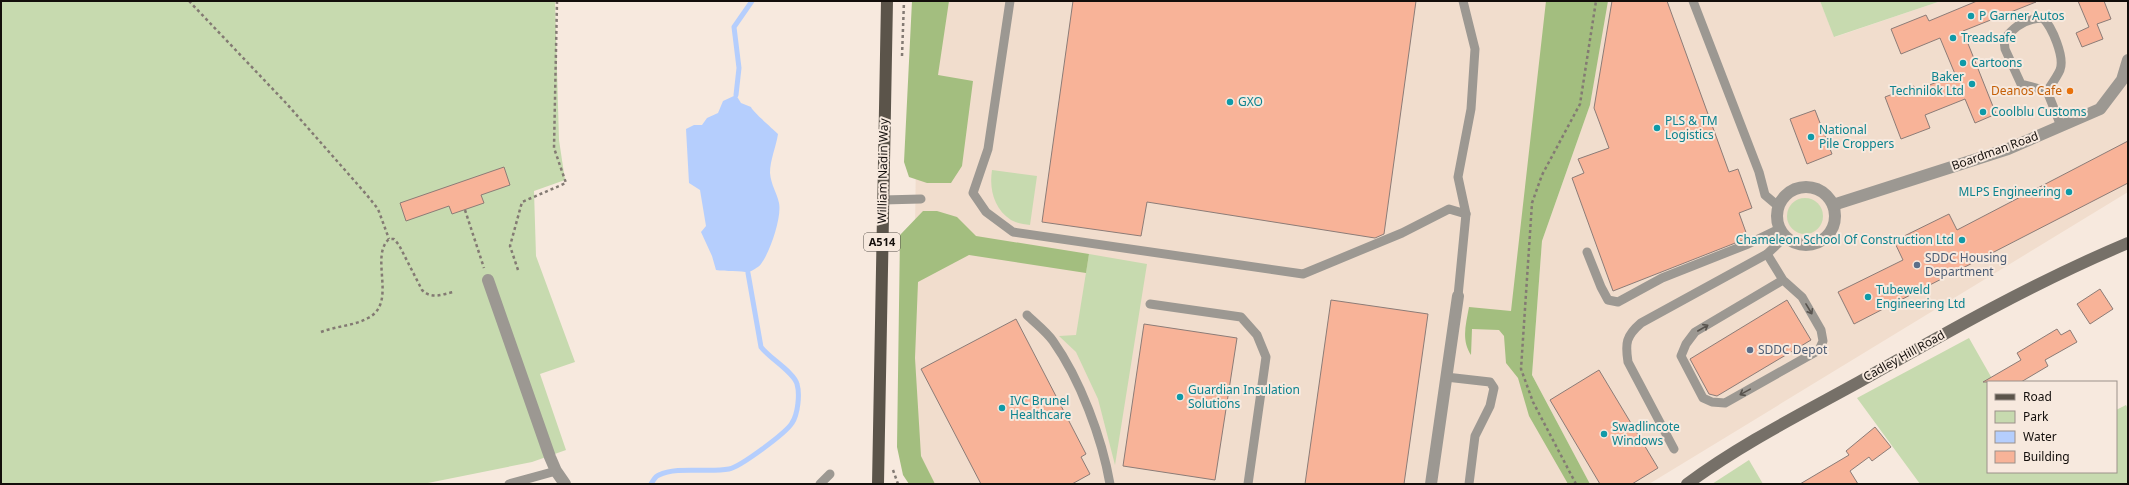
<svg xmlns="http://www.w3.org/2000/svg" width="2129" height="485" font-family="'Noto Sans',sans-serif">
	<rect width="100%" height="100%" fill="#f7e9de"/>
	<g fill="#f1ddcd">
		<polygon points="918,1 1547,1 1515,369 1570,484 925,484 912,461"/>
		<polygon points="1607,1 1820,1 1835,37 1941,1 2128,1 2128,192 1649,484 1590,484 1532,375 1542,241 1590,105"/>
	</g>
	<g fill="#c7daaf">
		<polygon points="1,1 555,1 559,140 565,180 534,191 536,256 575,362 540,374 566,450 532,462 423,484 1,484"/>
		<polygon points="1820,1 1941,1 1834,37"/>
		<path d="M 992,170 L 1037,176 L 1030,225 C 1024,224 1016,223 1011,220 C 994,209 989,189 992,170 Z"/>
		<circle cx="1805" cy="216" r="18"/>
		<polygon points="1089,254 1147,264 1115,465 1098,399 1076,352 1059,336 1076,335"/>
		<polygon points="1969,338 1994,382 1988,382 1988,472 2116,472 2116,410 2126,405 2128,409 2128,484 1920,484 1857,398"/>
		<polygon points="1749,460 1763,484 1712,484"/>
	</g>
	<g fill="#a3be7f">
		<polygon points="912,1 949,1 938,75 973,81 962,166 951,183 927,183 909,177 904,162"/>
		<path d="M 1546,1 L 1608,1 L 1590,105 L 1542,241 L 1532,375 L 1590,484 L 1568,484 L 1529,416 L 1518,378 L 1506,363 L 1504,336 L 1499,330 L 1472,329 L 1471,355 C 1461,340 1466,324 1469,307 L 1511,311 Z"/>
		<polygon points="923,211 937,211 957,217 976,236 1089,254 1086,273 969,255 918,282 915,358 921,456 935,484 909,484 903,475 897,447 900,235"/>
	</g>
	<path fill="#b5cefd" d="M 736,95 L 741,103 L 751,107 C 752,111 772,128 778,134 C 776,147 770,160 770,173 C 771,185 777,193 779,203 C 782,217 770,252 761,264 C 758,268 752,270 748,273 C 742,270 725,272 716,270 L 712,256 L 701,232 L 706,226 L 700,190 L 689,183 L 686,129 L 694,125 L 702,125 L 707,118 L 718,113 L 723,101 Z"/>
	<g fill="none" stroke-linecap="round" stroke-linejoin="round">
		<g stroke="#b5cefd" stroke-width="5">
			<polyline points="736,95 739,68 734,27 752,1"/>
			<path d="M 651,484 C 653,481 655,476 659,475 C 677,466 708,473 729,469 C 740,467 786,433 792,423 C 798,414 800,394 797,384 C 794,372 769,358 761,347 L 748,273"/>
		</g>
	</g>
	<g fill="#f8b398" stroke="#8c7c77">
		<polygon points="1073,1 1416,1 1384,234 1375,238 1147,202 1141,236 1042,222"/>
		<polygon points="1612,1 1667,1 1729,172 1738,169 1752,208 1739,213 1748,238 1613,291 1572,178 1584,173 1578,159 1609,148 1594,108"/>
		<polygon points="1977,1 2036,2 1963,31 1996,114 1975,123 1965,99 1925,115 1930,128 1901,139 1885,97 1914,86 1916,91 1955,74 1940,38 1901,54 1891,29 1926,15 1929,21"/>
		<polygon points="2078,1 2104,1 2111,19 2097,24 2103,39 2082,47 2076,33 2089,27"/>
		<polygon points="1815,110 1832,154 1807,164 1790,119"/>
		<polygon points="2128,141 2128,183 1854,324 1838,292 1903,260 1894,241 1949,214 1957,230"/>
		<polygon points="504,167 510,185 481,195 484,203 452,214 449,206 406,221 400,203"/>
		<polygon points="2100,289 2113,309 2090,324 2077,304"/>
		<polygon points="1331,300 1428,314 1404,484 1305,484"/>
		<polygon points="1787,300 1811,340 1717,396 1709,394 1690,359"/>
		<polygon points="1016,319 1086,454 1081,457 1090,474 1072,484 981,484 921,369"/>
		<polygon points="1144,324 1237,338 1215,480 1123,466"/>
		<polygon points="2057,329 2061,335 2070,330 2077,342 2045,360 2048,366 2021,382 1983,382 2021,360 2017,353"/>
		<polygon points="1599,370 1658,468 1632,484 1600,484 1550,400"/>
		<polygon points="1875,427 1891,447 1872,461 1869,457 1850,471 1858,484 1800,484 1849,455 1846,451"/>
	</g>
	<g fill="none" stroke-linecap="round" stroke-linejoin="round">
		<g stroke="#837a73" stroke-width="2.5" stroke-dasharray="3 3" stroke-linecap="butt">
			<polyline points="189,1 286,103 366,194 378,209 389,239"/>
			<polyline points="902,56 904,1"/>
			<polyline points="465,210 484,268"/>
			<polyline points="518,270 510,246 522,202 566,183 554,148 557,1"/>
			<path d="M 321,332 C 336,326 354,326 368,318 C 398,303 369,257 389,239 L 394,239 L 399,245 L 422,290 C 432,300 442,294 454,292"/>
			<polyline points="893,470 898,484"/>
			<polyline points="857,484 857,483"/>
			<polyline points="1576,484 1533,402 1521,369 1532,203 1542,175 1580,104 1596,1"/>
		</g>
		<g stroke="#9c9892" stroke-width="9">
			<polyline points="1010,1 988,149 973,193 986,212 1013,232 1303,274 1402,233 1449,209 1466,214"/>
			<polyline points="1693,1 1759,172 1765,195 1778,206"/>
			<path d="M 2047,91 C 2051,85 2057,77 2060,70 C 2065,57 2052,27 2043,18 C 2026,18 2014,26 2004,40 L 2005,49 L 2021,84 L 2047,91 L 2061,126"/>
			<polyline points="883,200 921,199"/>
			<polyline points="1587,252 1601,287 1608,300 1618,302 1662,278 1748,244 1779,229"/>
			<polyline points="1767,254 1783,280 1802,297 1821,330 1823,341 1819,350 1725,403 1712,402 1703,398 1681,356 1686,344 1695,332 1783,280"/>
			<polyline points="1458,296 1466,214 1458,177 1471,109 1475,49 1463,1"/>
			<polyline points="1150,304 1241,317 1257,335 1266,357 1248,484"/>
			<path d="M 1027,315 C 1035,323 1046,331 1053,341 C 1080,379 1102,438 1110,484"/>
			<polyline points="1446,377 1490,382 1494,388 1490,406 1475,436 1469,484"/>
			<path d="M 1674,449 L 1628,362 C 1625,343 1626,336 1641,323 L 1767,254 L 1785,237"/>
			<polyline points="509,484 556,471"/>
			<polyline points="820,484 830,474"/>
		</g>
		<g stroke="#9c9892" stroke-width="12">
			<circle cx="1806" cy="216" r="29"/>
			<polyline points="1833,205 2008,149 2100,109 2122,80 2128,60"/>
			<polyline points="488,280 550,457 556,471 565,484"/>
			<polyline points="1431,484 1458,296"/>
		</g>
		<path stroke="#767068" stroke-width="12" d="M 1687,484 C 1741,444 1801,414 1859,382 C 1947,332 2035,282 2128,243"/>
		<polyline stroke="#5b544a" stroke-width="12" points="878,484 887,1"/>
	</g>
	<defs><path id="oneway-shaft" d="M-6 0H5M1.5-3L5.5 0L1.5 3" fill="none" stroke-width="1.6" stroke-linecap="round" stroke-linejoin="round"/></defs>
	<g stroke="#58534e">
		<use href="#oneway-shaft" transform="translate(1809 309) rotate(59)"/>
		<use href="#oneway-shaft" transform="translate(1703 328) rotate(-30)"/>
		<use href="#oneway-shaft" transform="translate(1745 392) rotate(151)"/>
	</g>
	<g fill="#0f9aa8" stroke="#f7e9de" stroke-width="1.5">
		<circle cx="1971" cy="16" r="4"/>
		<circle cx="1953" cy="38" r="4"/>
		<circle cx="1963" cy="63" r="4"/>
		<circle cx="1972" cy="84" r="4"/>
		<circle cx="1230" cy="102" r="4"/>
		<circle cx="1983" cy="112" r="4"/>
		<circle cx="1657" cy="128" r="4"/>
		<circle cx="1811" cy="137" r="4"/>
		<circle cx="2069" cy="192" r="4"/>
		<circle cx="1962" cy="240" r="4"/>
		<circle cx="1868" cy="297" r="4"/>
		<circle cx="1180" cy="397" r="4"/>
		<circle cx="1002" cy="408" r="4"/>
		<circle cx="1604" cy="434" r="4"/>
	</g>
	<circle fill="#e8710a" stroke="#f7e9de" stroke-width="1.5" cx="2070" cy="91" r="4"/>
	<g fill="#5c6f8a" stroke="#f7e9de" stroke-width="1.5">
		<circle cx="1917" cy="265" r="4"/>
		<circle cx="1750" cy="350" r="4"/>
	</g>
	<g text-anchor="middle" stroke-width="4" stroke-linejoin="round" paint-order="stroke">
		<rect fill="#f7e9de" stroke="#57504a" stroke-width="1" x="864" y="233" width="36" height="18" rx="3"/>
		<g font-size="11" font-weight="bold" fill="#130e0b">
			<text x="882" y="246">A514</text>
		</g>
		<g font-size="12" fill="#0d838f" stroke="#f7e9de" text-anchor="start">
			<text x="1979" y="20">P Garner Autos</text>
			<text x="1961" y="42">Treadsafe</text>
			<text x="1971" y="67">Cartoons</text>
			<text x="1964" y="81" text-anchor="end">Baker<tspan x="1964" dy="14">Technilok Ltd</tspan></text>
			<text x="1238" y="106">GXO</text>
			<text x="1991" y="116">Coolblu Customs</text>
			<text x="1665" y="125">PLS &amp; TM<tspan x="1665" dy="14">Logistics</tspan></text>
			<text x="1819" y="134">National<tspan x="1819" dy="14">Pile Croppers</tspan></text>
			<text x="2061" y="196" text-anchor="end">MLPS Engineering</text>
			<text x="1954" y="244" text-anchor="end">Chameleon School Of Construction Ltd</text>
			<text x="1876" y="294">Tubeweld<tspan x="1876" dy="14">Engineering Ltd</tspan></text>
			<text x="1188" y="394">Guardian Insulation<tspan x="1188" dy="14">Solutions</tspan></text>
			<text x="1010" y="405">IVC Brunel<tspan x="1010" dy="14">Healthcare</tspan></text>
			<text x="1612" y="431">Swadlincote<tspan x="1612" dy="14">Windows</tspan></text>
		</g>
		<g font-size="12" fill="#c56008" stroke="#f7e9de" text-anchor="end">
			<text x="2062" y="95">Deanos Cafe</text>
		</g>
		<g font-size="12" fill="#130e0b" stroke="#f7e9de">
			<text transform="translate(1995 151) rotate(-20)" y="4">Boardman Road</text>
			<text transform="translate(883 171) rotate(-89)" y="4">William Nadin Way</text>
			<text transform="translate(1904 356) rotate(-29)" y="4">Cadley Hill Road</text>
		</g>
		<g font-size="12" fill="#4e5e75" stroke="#f7e9de" text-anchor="start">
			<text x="1925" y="262">SDDC Housing<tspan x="1925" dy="14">Department</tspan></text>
			<text x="1758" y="354">SDDC Depot</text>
		</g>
	</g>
	<rect width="2129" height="485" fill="none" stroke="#130e0b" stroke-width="4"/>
	<rect x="1987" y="381" width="130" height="92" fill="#f7e9de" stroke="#9c918a"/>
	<rect x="1995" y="394" width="20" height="6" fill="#5b544a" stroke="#9c918a"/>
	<text x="2023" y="401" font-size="12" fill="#130e0b">Road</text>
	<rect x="1995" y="411" width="20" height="12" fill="#c7daaf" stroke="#9c918a"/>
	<text x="2023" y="421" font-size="12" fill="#130e0b">Park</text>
	<rect x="1995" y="431" width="20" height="12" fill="#b5cefd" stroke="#9c918a"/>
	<text x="2023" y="441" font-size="12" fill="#130e0b">Water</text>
	<rect x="1995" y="451" width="20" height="12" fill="#f8b398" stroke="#9c918a"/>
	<text x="2023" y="461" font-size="12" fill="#130e0b">Building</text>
</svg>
